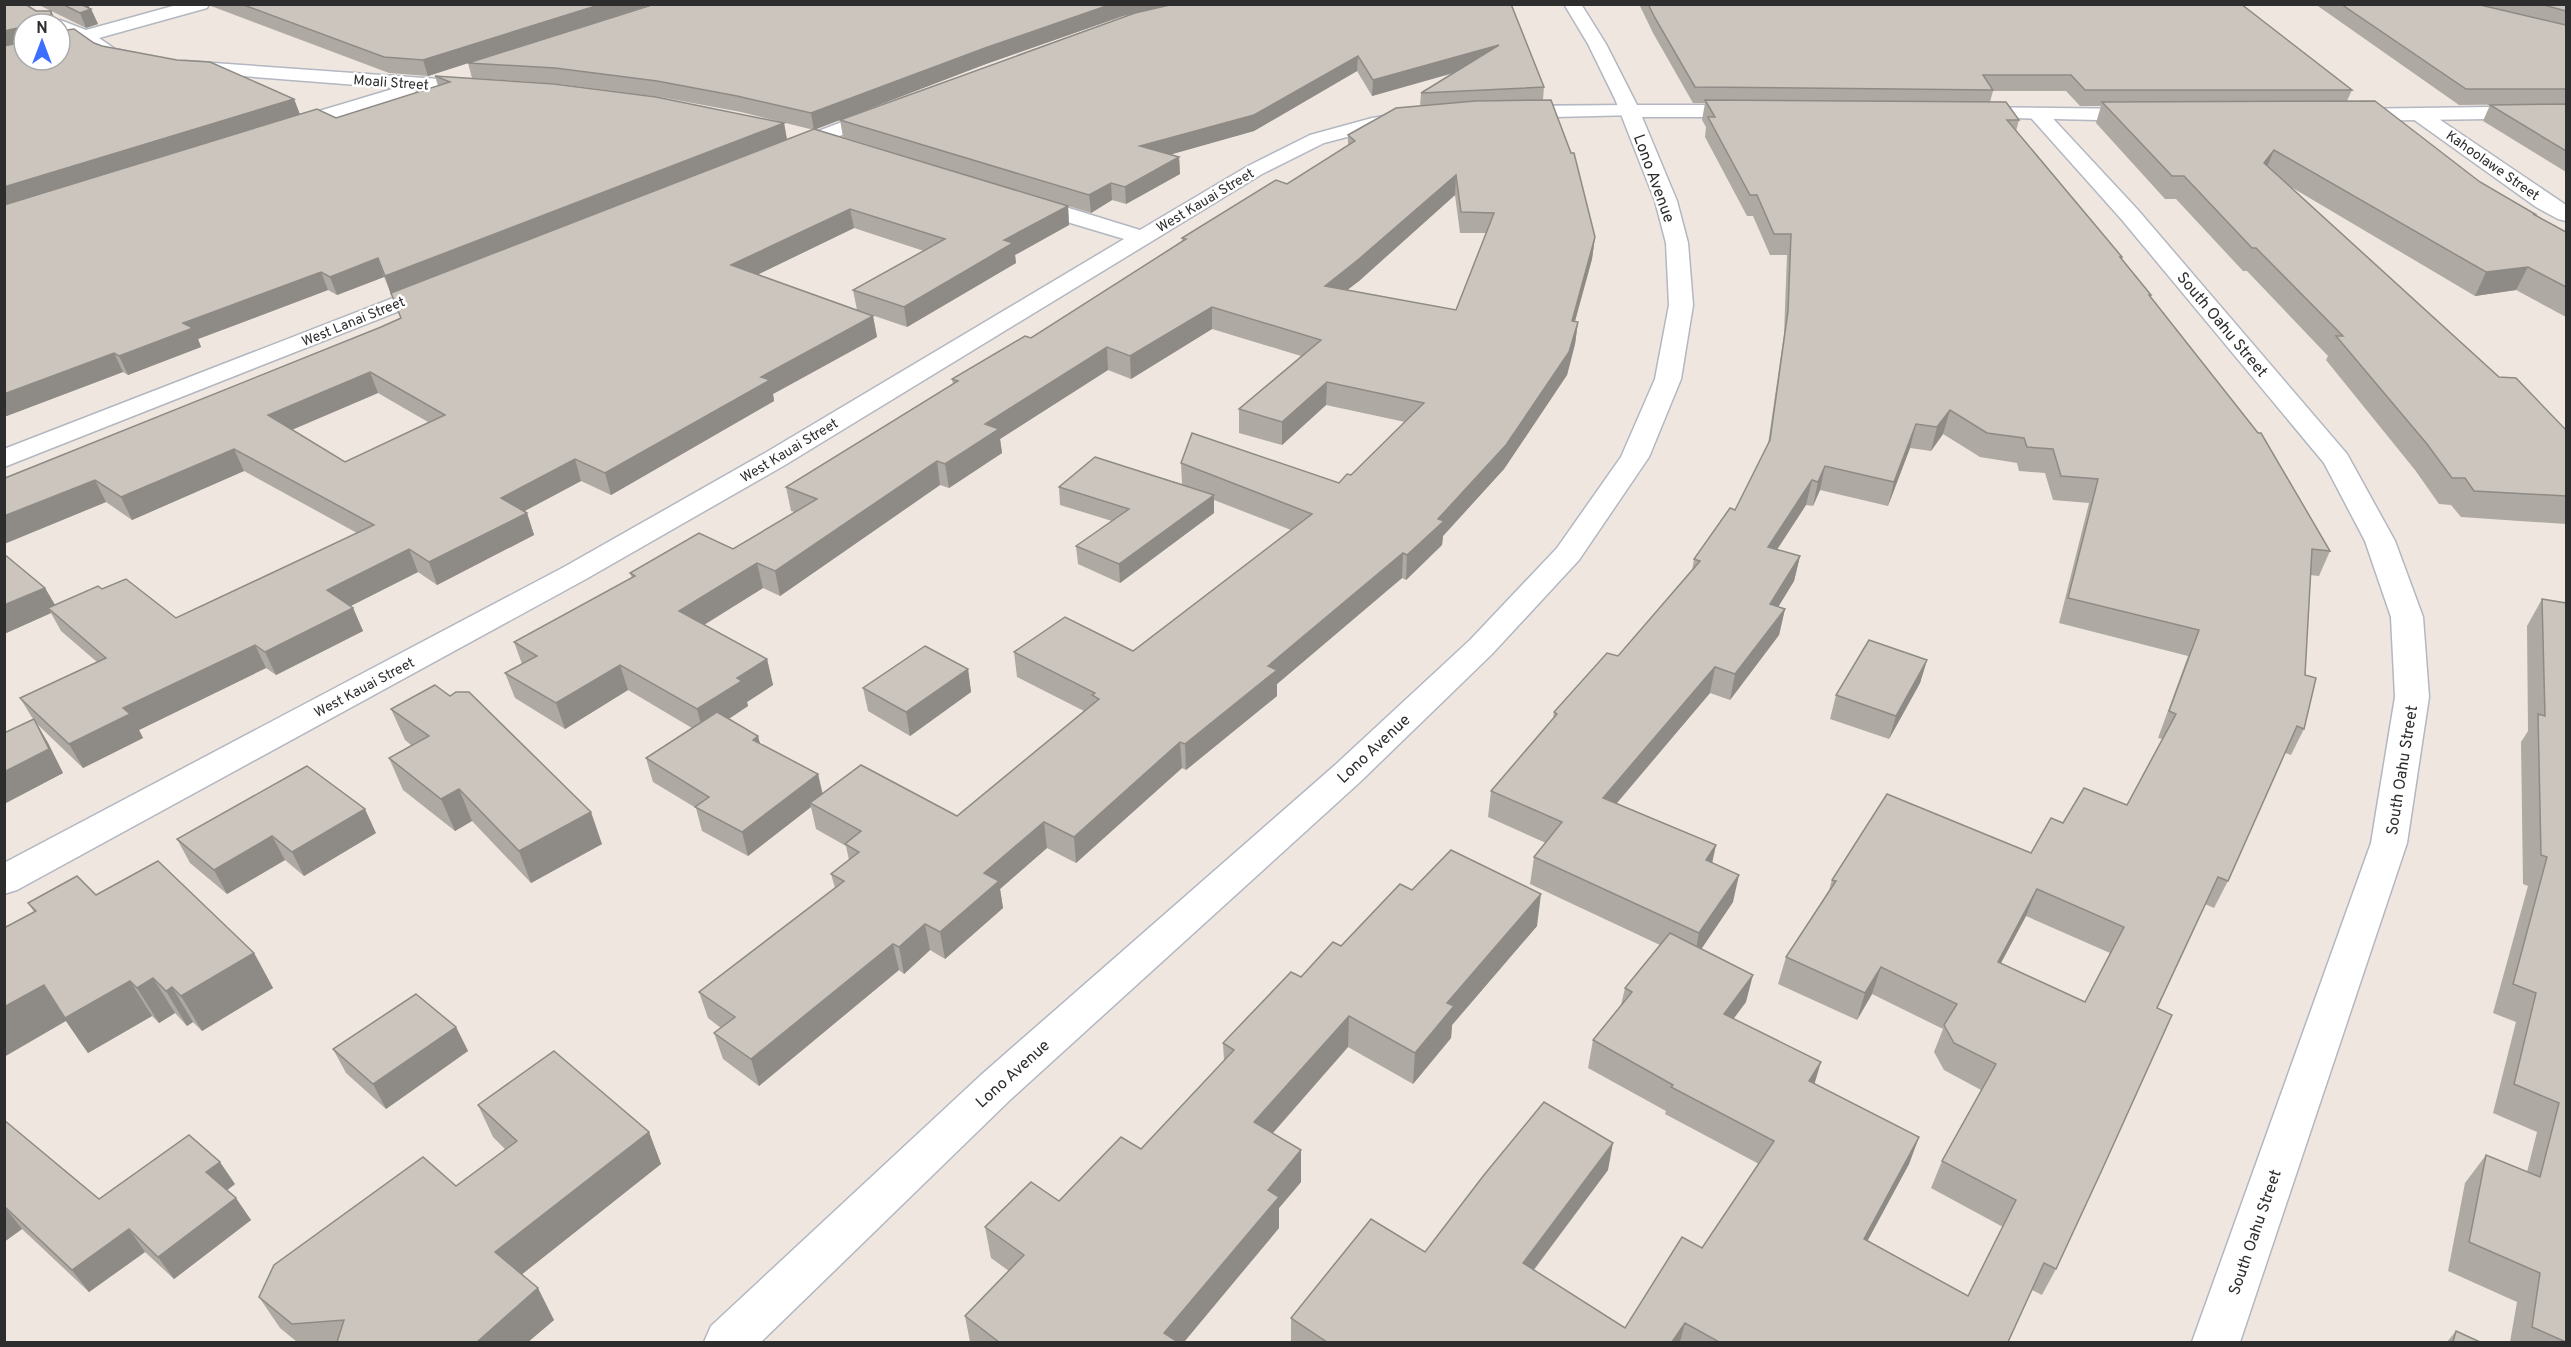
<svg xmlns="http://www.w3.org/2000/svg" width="2571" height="1347" font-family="Overpass,sans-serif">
	<rect width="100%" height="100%" fill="#efe7df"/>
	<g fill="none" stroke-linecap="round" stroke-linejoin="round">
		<g stroke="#b3b7c1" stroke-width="3">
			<g id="minor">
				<path d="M 180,4 L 209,4 L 207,8 L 99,38 L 115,49 L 144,55 L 146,59 L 144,63 C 122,68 99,54 81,42 L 70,45 L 64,44 L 61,40 L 67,35 L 60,32 L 60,24 L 52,24 L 60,20 L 86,30 Z"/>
				<polygon points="185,61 481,82 488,84 491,88 488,92 481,94 414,89 416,91 413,95 286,133 279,131 276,127 279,123 396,88 178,71 176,67 178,63"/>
				<polygon points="1629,105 1636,107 1639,111 1636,115 1509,118 1502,116 1499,112 1502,108 1509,106"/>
				<polygon points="884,106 891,108 894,112 891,116 793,154 786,156 779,154 776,150 779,146"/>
				<polygon points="2038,108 2045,110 2138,210 2347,454 2395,541 2423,617 2429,697 2407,843 2240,1342 2192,1342 2371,843 2395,697 2391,617 2365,541 2324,463 2122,220 2031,118 2028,114 2031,110"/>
				<polygon points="2420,109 2427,111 2566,205 2566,221 2558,219 2536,207 2413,119 2410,115 2413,111"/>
				<polygon points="1410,112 1417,114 1420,118 1417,122 1374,130 1324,143 1262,174 785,465 586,579 17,890 4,894 4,863 564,567 765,453 1124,239 1017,207 1014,202 1017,197 1025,195 1033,197 1140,230 1248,166 1310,135 1372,118"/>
				<polygon points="437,281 445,283 449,288 445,293 4,467 4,449"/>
			</g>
		</g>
		<g stroke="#b3b7c1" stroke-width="3">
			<g id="tertiary">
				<polygon points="1564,4 1581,4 1606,44 1637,105 1749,105 1756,107 1759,111 1756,115 1749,117 1642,117 1677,201 1688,243 1693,305 1681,379 1649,457 1579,560 1492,654 1360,782 1011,1099 761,1342 704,1342 711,1326 981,1075 1334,766 1470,640 1557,548 1621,457 1655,379 1669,305 1666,243 1655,201 1615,99 1588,44"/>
				<polygon points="2566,106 2566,118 2349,121 2342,119 2339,115 2342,111 2349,109"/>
				<polygon points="1968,107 2142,109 2149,111 2152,115 2149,119 2142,121 1961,117 1958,113 1961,109"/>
			</g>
		</g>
		<use href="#minor" fill="#fff" fill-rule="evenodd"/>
		<use href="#tertiary" fill="#fff" fill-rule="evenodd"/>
	</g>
	<g fill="#afa9a3" fill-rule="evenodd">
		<path d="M 4,4 L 25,4 L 36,11 L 51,11 L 58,24 L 24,24 L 24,60 L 60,60 L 60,29 L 61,31 L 74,29 L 94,43 L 102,46 L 177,60 L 210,62 L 294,99 L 300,114 L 317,109 L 336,118 L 438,86 L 435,76 L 554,84 L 656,97 L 784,123 L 787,140 L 759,151 L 814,130 L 741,112 L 660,97 L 559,84 L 472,78 L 468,63 L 428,76 L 389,73 L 211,6 L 210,4 L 653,4 L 537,41 L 655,4 L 1173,4 L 1141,12 L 1174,4 L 1511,4 L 1544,87 L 1543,100 L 1551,100 L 1571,153 L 1574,153 L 1595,237 L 1592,259 L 1575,321 L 1578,322 L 1575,344 L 1567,375 L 1504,469 L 1443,536 L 1442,545 L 1406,580 L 1402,578 L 1277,684 L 1277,696 L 1186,770 L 1182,768 L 1076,863 L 1047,848 L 1000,889 L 1003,908 L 945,959 L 930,950 L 904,974 L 899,970 L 759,1086 L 723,1059 L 714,1033 L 721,1028 L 708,1018 L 699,992 L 835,888 L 831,874 L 849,860 L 846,846 L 816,829 L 811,807 L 748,856 L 702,831 L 696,808 L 653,782 L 646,758 L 692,728 L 628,690 L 565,729 L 515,698 L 505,673 L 522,664 L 514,642 L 632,578 L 630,573 L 699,533 L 733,549 L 795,512 L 791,511 L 786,487 L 953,385 L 952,379 L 1025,336 L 1031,338 L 1182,242 L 1182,238 L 1276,180 L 1287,184 L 1348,145 L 1348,135 L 1396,108 L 1420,106 L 1421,93 L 1454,73 L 1372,96 L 1357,71 L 1254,131 L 1171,154 L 1179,157 L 1180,174 L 1126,204 L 1112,200 L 1091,213 L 843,137 L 840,120 L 1134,13 L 1123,16 L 986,64 L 814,129 L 1068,206 L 1069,225 L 1015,255 L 1016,263 L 907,327 L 857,310 L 853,290 L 924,251 L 854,228 L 757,275 L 873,316 L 877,337 L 773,394 L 774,401 L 611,495 L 581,481 L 524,511 L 527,513 L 534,535 L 437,585 L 418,572 L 350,606 L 353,608 L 363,631 L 276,675 L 266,668 L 139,730 L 143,738 L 83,768 L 37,724 L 48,743 L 63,773 L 4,804 L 4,733 L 33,719 L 20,698 L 97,662 L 61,631 L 51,613 L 4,634 L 4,554 L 45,588 L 55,605 L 98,586 L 102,589 L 126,579 L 176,618 L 357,533 L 244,471 L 132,520 L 106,502 L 4,544 L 4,477 L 5,478 L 381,327 L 401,318 L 384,277 L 337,295 L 328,290 L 198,339 L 201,347 L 128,375 L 123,372 L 4,417 ZM 1455,195 L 1460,233 L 1486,233 L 1456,310 L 1347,290 L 1359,281 ZM 1212,329 L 1301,356 L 1239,409 L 1239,433 L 1282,445 L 1326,405 L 1405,422 L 1351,475 L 1347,474 L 1339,483 L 1192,433 L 1181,463 L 1182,484 L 1095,457 L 1059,487 L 1060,505 L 1112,521 L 1076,546 L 1078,564 L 1120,583 L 1214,513 L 1214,500 L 1291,530 L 1133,651 L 1065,617 L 1014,652 L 1017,677 L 1084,711 L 957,816 L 861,765 L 823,794 L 818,774 L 760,744 L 758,736 L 729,719 L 748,706 L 747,702 L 773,685 L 767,659 L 704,625 L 763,588 L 780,596 L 940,485 L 949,488 L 1002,453 L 1000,439 L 1108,370 L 1131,379 ZM 378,393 L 428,422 L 345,462 L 292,430 Z"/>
		<polygon points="37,4 90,4 88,8 91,9 98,24 86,28"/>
		<path d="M 1639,4 L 2241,4 L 2352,90 L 2347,101 L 2480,182 L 2535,214 L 2535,215 L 2566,232 L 2566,317 L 2516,290 L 2475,296 L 2291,187 L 2499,377 L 2566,430 L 2566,524 L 2461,517 L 2451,505 L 2439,504 L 2415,470 L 2326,360 L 2328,356 L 2247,271 L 2243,271 L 2176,199 L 2165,199 L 2096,123 L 2101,106 L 2080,106 L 2066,91 L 1993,91 L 1990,102 L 2019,120 L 2016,131 L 2122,257 L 2122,259 L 2151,295 L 2150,297 L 2330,551 L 2319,576 L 2310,575 L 2305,675 L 2304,729 L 2291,755 L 2285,753 L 2228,881 L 2214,908 L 2205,904 L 2157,1008 L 2056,1269 L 2042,1295 L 2032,1290 L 2008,1342 L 1291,1342 L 1291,1318 L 1425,1252 L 1608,1170 L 1534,1270 L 1625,1328 L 1702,1248 L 1759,1164 L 1665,1114 L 1666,1111 L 1588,1068 L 1593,1040 L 1621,1005 L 1625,988 L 1660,945 L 1530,884 L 1534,857 L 1546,843 L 1488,817 L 1491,791 L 1553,719 L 1554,712 L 1618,656 L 1692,571 L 1694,559 L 1735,510 L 1768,444 L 1784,334 L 1787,255 L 1770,255 L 1753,216 L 1747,216 L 1705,137 L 1706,127 L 1702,120 L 1705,103 L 1693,103 L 1653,33 ZM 1943,434 L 1980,457 L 2017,463 L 2019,471 L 2045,473 L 2053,500 L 2089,503 L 2059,623 L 2188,656 L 2158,738 L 2163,739 L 2127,805 L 2063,823 L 2031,853 L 1832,880 L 1829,890 L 1786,957 L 1778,984 L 1857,1020 L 1872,994 L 1943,1029 L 1934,1052 L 1944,1070 L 1981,1090 L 1942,1161 L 1931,1188 L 2003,1227 L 1968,1296 L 1867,1241 L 1909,1164 L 1919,1137 L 1814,1084 L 1733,1019 L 1746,1002 L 1701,949 L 1733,902 L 1712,863 L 1716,845 L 1617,803 L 1710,693 L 1730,700 L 1779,635 L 1785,609 L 1778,607 L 1794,581 L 1800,556 L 1777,550 L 1806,505 L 1813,506 L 1820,490 L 1888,506 L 1910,448 L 1931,451 ZM 2026,916 L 2110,953 L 2085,1002 L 2001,963 Z"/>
		<polygon points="2315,4 2566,4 2566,172 2483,121 2490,105 2553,104 2459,105"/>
		<polygon points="2542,599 2566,1342 2510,1342 2517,1302 2448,1271 2465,1183 2486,1155 2527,1172 2537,1132 2493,1113 2516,1022 2493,1013 2528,886 2523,884 2521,742 2528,731 2527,626"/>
		<polygon points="1927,660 1920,683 1889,739 1830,719 1836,695"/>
		<polygon points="968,669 971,692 910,736 868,711 863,688"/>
		<polygon points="391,709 602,844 531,883 472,821 455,831 403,790 389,758 411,745 405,740"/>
		<polygon points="376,833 304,876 285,860 227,894 190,863 177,839"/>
		<polygon points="1412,890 1537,926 1452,1025 1451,1038 1413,1084 1348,1047 1273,1133 1301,1182 1279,1208 1279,1228 1184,1342 970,1342 965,1316 1009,1271 991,1258 985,1227 1059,1201 1141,1149 1224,1061 1223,1043 1301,977"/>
		<polygon points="96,895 254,953 273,988 202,1031 193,1022 187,1026 175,1013 159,1023 152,1016 88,1053 66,1021 34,912 28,903"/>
		<polygon points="456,1027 468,1051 386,1109 346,1073 333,1049"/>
		<polygon points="478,1105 649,1132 661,1164 522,1274 554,1320 528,1342 297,1342 280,1328 259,1297 456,1186 506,1150 493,1137"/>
		<polygon points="4,1120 99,1199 235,1184 227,1190 251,1220 174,1279 145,1252 89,1292 22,1229 4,1242"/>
		<polygon points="2456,1331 2480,1342 2447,1342"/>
	</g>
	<g fill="#8e8a85">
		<polygon points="78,4 90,4 87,11 91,9 98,24 86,28 80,13"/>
		<polygon points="602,4 653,4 428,76 423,60"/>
		<polygon points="1112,4 1173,4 1123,16 986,64 814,130 811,113 985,48"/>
		<polygon points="51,11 56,21 56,20 58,24 54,24 51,17"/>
		<polygon points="18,28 24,44 4,48 4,31"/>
		<polygon points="1499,45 1498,60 1372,96 1373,80"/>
		<polygon points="1358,56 1357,71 1254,131 1141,163 1140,146"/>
		<polygon points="294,99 300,115 4,207 4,187"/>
		<polygon points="784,123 787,140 391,295 385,276"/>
		<polygon points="2274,150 2265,172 2264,163"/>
		<polygon points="1179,157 1180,174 1126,204 1125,187"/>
		<polygon points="1456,175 1455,195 1359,281 1324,308 1325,286"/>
		<polygon points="1111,183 1112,200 1091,213 1089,195"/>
		<polygon points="1068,206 1069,225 1015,255 1016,263 907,327 904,307 1004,240"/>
		<polygon points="850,209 854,228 736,285 731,265"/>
		<polygon points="1595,237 1592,259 1569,343 1572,321"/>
		<polygon points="378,258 384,277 337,295 330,277"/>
		<polygon points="2528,267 2516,290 2475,296 2486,272"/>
		<polygon points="321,272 328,290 198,339 201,347 128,375 119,356 183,323"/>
		<polygon points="1212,307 1212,329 1131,379 1130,356"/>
		<polygon points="873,316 877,337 773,394 774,401 611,495 605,473 761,377"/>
		<polygon points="1578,322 1575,344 1567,375 1504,469 1443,536 1442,545 1406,580 1407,555 1438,519"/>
		<polygon points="1107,347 1108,370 1000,439 1002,453 949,488 945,464 985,424"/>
		<polygon points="114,353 123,372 4,417 4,394"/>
		<polygon points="370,372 378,393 277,436 268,415"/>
		<polygon points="1327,382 1326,405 1282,445 1282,422"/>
		<polygon points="1950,410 1943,434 1931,451 1937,427"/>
		<polygon points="1916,424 1910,448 1888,506 1894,482"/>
		<polygon points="234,449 244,471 132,520 121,497"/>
		<polygon points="575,459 581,481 508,520 501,498"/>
		<polygon points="937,461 940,485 780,596 775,571"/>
		<polygon points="1825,466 1820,490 1813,506 1818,482"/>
		<polygon points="95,480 106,502 4,544 4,516"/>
		<polygon points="1812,480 1806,505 1762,572 1768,547"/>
		<polygon points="1214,495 1214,513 1120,583 1119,564"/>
		<polygon points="527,513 534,535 437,585 429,562"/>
		<polygon points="409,549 418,572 337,613 327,590"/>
		<polygon points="1403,553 1402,578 1277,684 1277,696 1186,770 1185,744 1268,666"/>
		<polygon points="1800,556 1794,581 1764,630 1770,604"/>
		<polygon points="757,563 763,588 686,636 679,611"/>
		<polygon points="45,588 58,610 48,608 51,613 4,634 4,605"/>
		<polygon points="353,608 363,631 276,675 265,652"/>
		<polygon points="1785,609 1779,635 1730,700 1735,674"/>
		<polygon points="255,645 266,668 139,730 143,738 83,768 69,744 123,708"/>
		<polygon points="767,659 773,685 747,702 748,706 704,735 697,709 737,678"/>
		<polygon points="1927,660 1920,683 1889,739 1896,716"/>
		<polygon points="620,665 628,690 565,729 556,703"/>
		<polygon points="1715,667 1710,693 1599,824 1603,798"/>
		<polygon points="968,669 971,692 910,736 906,712"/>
		<polygon points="34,719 48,743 63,773 4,804 4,772"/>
		<polygon points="758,736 764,760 753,740"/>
		<polygon points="1180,742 1182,768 1076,863 1074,837"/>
		<polygon points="818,774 823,798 810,803 811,807 748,856 742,832"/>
		<polygon points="459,789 472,821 455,831 441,799"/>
		<polygon points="365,809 376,833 304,876 292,852"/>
		<polygon points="591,812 602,844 531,883 519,851"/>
		<polygon points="1044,822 1047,848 1000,889 1003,908 945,959 940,932 984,873"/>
		<polygon points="272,836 285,860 227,894 214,870"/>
		<polygon points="1716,845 1710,872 1706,860"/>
		<polygon points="1739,875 1733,902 1694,960 1699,933"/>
		<polygon points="2037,889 2026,916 1987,989 1998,962"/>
		<polygon points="1541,894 1537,926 1452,1025 1451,1038 1413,1084 1415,1053 1447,1003"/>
		<polygon points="925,924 930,950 904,974 899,947"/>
		<polygon points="893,944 899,970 759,1086 751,1059"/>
		<polygon points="254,953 273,988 202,1031 181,996"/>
		<polygon points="1881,967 1872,994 1857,1020 1865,993"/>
		<polygon points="1753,975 1746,1002 1717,1041 1724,1014"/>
		<polygon points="153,978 175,1013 159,1023 137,988"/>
		<polygon points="130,981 152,1016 88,1053 66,1021 4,1057 4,1007 44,985"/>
		<polygon points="172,987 193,1022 187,1026 166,991"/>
		<polygon points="1349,1016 1348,1047 1255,1153 1254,1122"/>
		<polygon points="456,1027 468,1051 386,1109 373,1084"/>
		<polygon points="1821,1062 1813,1089 1809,1081"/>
		<polygon points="649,1132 661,1164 511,1283 495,1252"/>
		<polygon points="1919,1137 1909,1164 1854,1266 1864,1239"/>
		<polygon points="1613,1143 1608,1170 1519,1289 1523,1263"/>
		<polygon points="1301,1150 1301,1182 1279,1208 1279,1228 1184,1342 1165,1342 1164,1333 1268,1190"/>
		<polygon points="220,1162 235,1184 221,1195 206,1172"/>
		<polygon points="236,1198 251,1220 174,1279 158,1257"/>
		<polygon points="4,1206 22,1229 4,1242"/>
		<polygon points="129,1229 145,1252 89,1292 72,1270"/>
		<polygon points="538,1288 554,1320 528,1342 477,1342"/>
		<polygon points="1685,1323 1680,1342 1672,1342"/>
	</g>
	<g fill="#cbc5be" stroke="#8e8a85" stroke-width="1.5" fill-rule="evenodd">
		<polygon points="4,4 25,4 36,11 51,11 51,17 56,20 54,24 24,24 24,60 60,60 60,31 74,29 94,43 102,46 177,60 210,62 294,99 4,187 4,46 19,43 18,28 4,31"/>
		<polygon points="62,4 80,4 91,9 80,13"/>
		<polygon points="241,4 602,4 423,60 384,57"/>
		<polygon points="655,4 1112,4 985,48 811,113 737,96 657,81 555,68 468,63"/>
		<polygon points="1174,4 1511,4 1544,87 1421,93 1499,45 1373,80 1358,56 1254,115 1140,146 1179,157 1125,187 1111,183 1089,195 840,120 1135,13"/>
		<polygon points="1648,4 2241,4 2352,90 2085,90 2071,75 1983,75 1993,90 1695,87 1655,18"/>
		<polygon points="2341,4 2476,4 2566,25 2566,89 2466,89"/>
		<polygon points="2540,4 2566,4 2566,11"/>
		<polygon points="435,76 554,84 656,97 784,123 385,276 378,258 330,277 321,272 183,323 193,328 119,356 114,353 4,394 4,205 317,109 336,118 450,82"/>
		<path d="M 1551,100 L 1571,153 L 1574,153 L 1595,237 L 1572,321 L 1578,322 L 1569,352 L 1506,445 L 1438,519 L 1444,521 L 1407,555 L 1403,553 L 1268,666 L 1277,670 L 1185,744 L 1180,742 L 1074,837 L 1044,822 L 984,873 L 999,881 L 940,932 L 925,924 L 899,947 L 893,944 L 751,1059 L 714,1033 L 735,1017 L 699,992 L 844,881 L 831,874 L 859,852 L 845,844 L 861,831 L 810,803 L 861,765 L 957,816 L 1099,699 L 1092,695 L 1095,693 L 1014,652 L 1065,617 L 1133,651 L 1312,514 L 1181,463 L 1192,433 L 1339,483 L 1347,474 L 1351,475 L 1424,403 L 1327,382 L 1282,422 L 1239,409 L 1321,340 L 1212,307 L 1130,356 L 1107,347 L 985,424 L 999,429 L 945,464 L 937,461 L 775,571 L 757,563 L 679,611 L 767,659 L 737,678 L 742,681 L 697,709 L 620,665 L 556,703 L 505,673 L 537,656 L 514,642 L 635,576 L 630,573 L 699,533 L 733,549 L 817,499 L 786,487 L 958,381 L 952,379 L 1025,336 L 1031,338 L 1186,239 L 1182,238 L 1276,180 L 1287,184 L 1355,141 L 1348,135 L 1396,108 L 1475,101 ZM 1456,175 L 1461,212 L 1494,213 L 1456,310 L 1325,286 L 1359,259 Z"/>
		<path d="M 1705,100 L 2006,102 L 2019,120 L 2007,120 L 2122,257 L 2120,257 L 2151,295 L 2149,295 L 2258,433 L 2261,433 L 2330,551 L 2312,549 L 2305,675 L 2316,678 L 2304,729 L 2297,726 L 2228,881 L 2218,877 L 2157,1008 L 2172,1015 L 2101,1172 L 2056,1269 L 2044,1263 L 2008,1342 L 1719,1342 L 1685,1323 L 1672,1342 L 1327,1342 L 1291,1318 L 1371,1219 L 1425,1252 L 1484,1175 L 1544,1102 L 1613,1143 L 1523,1263 L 1625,1328 L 1682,1237 L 1702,1248 L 1774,1141 L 1671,1087 L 1673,1085 L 1593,1040 L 1632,992 L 1625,988 L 1670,933 L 1753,975 L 1724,1014 L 1821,1062 L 1809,1081 L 1919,1137 L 1864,1239 L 1968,1296 L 2016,1200 L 1942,1161 L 1996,1064 L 1954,1043 L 1944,1025 L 1957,1004 L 1881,967 L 1865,993 L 1786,957 L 1836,881 L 1832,880 L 1887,794 L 2031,853 L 2051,818 L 2063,823 L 2084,788 L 2127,805 L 2176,714 L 2169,711 L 2199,630 L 2068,598 L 2098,479 L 2061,476 L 2053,449 L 2027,447 L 2024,438 L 1987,433 L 1950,410 L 1937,427 L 1916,424 L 1894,482 L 1825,466 L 1818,482 L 1812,480 L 1768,547 L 1800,556 L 1770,604 L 1785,609 L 1735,674 L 1715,667 L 1603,798 L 1716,845 L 1706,860 L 1739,875 L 1699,933 L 1534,857 L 1562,822 L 1491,791 L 1557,714 L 1554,712 L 1607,653 L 1618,656 L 1700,561 L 1694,559 L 1730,508 L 1735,510 L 1770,440 L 1788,311 L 1791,234 L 1774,234 L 1757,195 L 1750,195 L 1708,117 L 1715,117 ZM 2037,889 L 2124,927 L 2085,1002 L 1998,962 Z"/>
		<polygon points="2375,101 2480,182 2535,214 2533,214 2566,232 2566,287 2528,267 2486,272 2274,150 2264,163 2499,377 2516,378 2566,430 2566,496 2474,491 2465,478 2452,478 2427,444 2336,336 2343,336 2256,248 2252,248 2184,176 2172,176 2102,102"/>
		<polygon points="2566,104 2566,151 2490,105"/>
		<path d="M 814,129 L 1068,206 L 1004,240 L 1013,243 L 904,307 L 853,290 L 945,239 L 850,209 L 731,265 L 873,316 L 761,377 L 770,380 L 605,473 L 575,459 L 501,498 L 527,513 L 429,562 L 409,549 L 327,590 L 353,608 L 265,652 L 255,645 L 123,708 L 130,714 L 69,744 L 20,698 L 106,658 L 48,608 L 98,586 L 102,589 L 126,579 L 176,618 L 374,525 L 234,449 L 121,497 L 95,480 L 4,516 L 4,477 L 5,478 L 381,327 L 401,318 L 391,293 ZM 370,372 L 445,415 L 345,462 L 268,415 Z"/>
		<polygon points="1095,457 1214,495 1119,564 1076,546 1129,509 1059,487"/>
		<polygon points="4,554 45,588 4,605"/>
		<polygon points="2542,599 2566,603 2566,1342 2532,1327 2540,1273 2469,1242 2486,1155 2540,1177 2559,1103 2514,1084 2536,993 2513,984 2547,857 2541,855 2538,714 2545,716"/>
		<polygon points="1869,640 1927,660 1896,716 1836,695"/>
		<polygon points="925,646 968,669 906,712 863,688"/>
		<polygon points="435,685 450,696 456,692 469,692 591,812 519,851 459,789 441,799 389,758 429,736 391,709"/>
		<polygon points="717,712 758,736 753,740 818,774 742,832 695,807 709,797 646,758"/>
		<polygon points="34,719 49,749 4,772 4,733"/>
		<polygon points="307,766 365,809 292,852 272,836 214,870 177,839"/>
		<polygon points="1451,850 1541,894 1447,1003 1454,1006 1415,1053 1349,1016 1254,1122 1301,1150 1268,1190 1279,1197 1164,1333 1178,1342 999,1342 965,1316 1024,1255 985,1227 1031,1182 1059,1201 1121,1137 1141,1149 1234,1050 1223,1043 1291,972 1301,977 1333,942 1341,946 1400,884 1412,890"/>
		<polygon points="158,861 254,953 181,996 172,987 166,991 153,978 137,988 130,981 65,1018 44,985 4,1007 4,928 36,911 28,903 77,876 96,895"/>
		<polygon points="416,994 456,1027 373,1084 333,1049"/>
		<polygon points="554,1051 649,1132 495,1252 538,1288 477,1342 337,1342 344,1320 292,1324 259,1297 274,1265 423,1157 456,1186 517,1141 478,1105"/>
		<polygon points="4,1120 99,1199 189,1135 220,1162 206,1172 236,1198 158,1257 129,1229 72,1270 4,1206"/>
		<polygon points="2456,1331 2480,1342 2453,1342"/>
	</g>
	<g text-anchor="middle" stroke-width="5" stroke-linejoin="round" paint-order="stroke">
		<g font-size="14" fill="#2d2d2d" stroke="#fff">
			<text transform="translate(391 82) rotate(4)" y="5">Moali Street</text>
			<text transform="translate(2493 165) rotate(35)" y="5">Kahoolawe Street</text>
			<text transform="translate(1205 200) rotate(-31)" y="5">West Kauai Street</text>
			<text transform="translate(353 321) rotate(-22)" y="5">West Lanai Street</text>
			<text transform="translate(789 450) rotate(-31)" y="5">West Kauai Street</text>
			<text transform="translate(364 687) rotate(-28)" y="5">West Kauai Street</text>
		</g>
		<g font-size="16" fill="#2d2d2d" stroke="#fff">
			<text transform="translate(1655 178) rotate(70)" y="6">Lono Avenue</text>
			<text transform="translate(2223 324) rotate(50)" y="6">South Oahu Street</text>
			<text transform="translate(1373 748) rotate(-43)" y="6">Lono Avenue</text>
			<text transform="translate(2401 770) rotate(-81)" y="6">South Oahu Street</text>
			<text transform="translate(1012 1073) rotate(-42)" y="6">Lono Avenue</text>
			<text transform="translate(2254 1232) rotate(-71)" y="6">South Oahu Street</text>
		</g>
	</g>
	<rect width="2571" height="1347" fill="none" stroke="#2d2d2d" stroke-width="12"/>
	<g transform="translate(42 42)"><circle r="28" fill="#ffffff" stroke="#ababab" stroke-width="1.5"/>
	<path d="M0-4.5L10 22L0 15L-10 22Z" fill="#3c6eff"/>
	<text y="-9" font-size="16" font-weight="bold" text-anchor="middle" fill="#2d2d2d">N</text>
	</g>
</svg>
